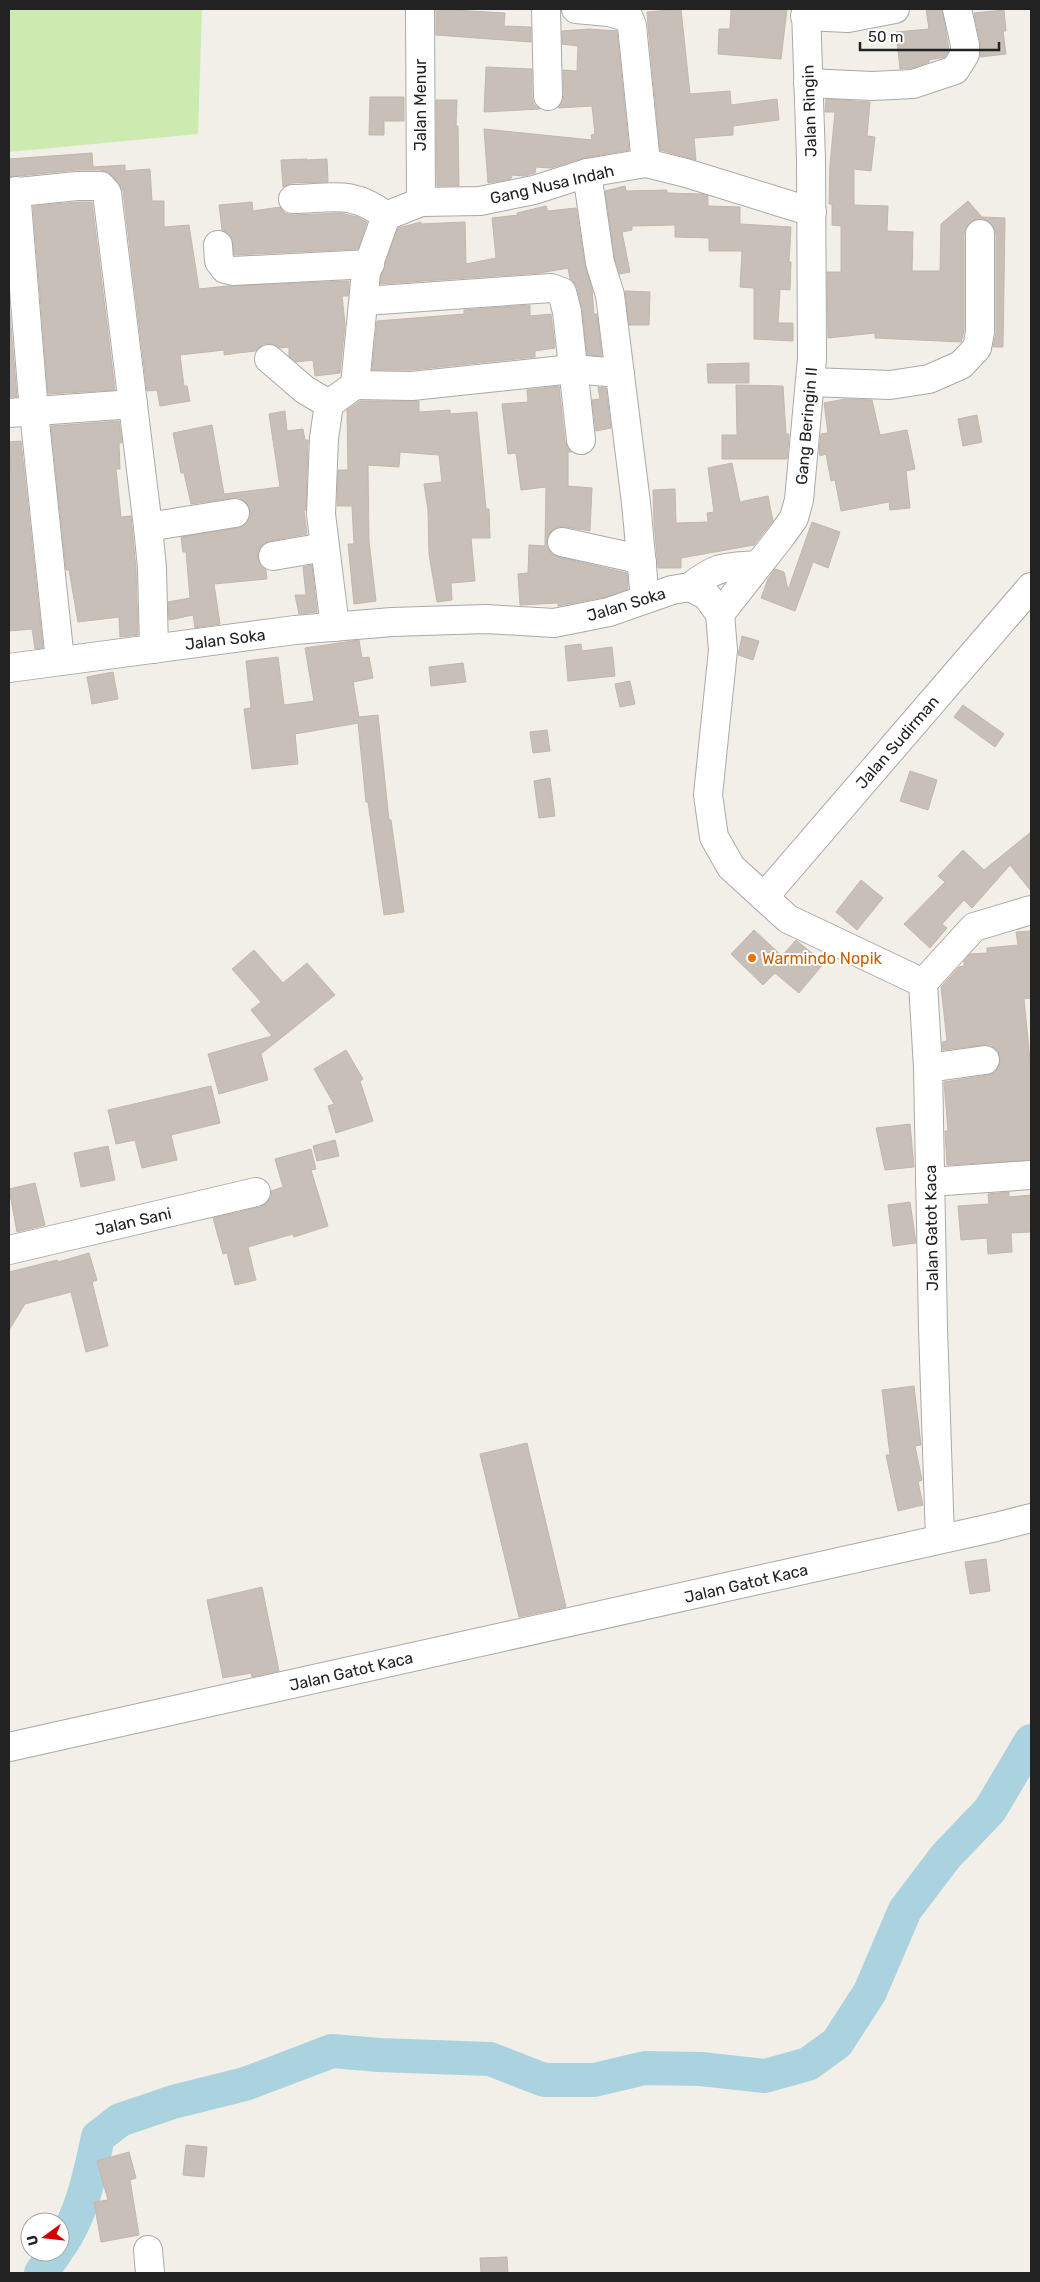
<svg xmlns="http://www.w3.org/2000/svg" width="1040" height="2282" font-family="Rubik,sans-serif">
	<rect width="100%" height="100%" fill="#f2efe9"/>
	<polygon fill="#cdebb0" points="9,9 202,9 198,134 9,152"/>
	<g fill="none" stroke-linecap="round" stroke-linejoin="round">
		<g stroke="#aad3df" stroke-width="34">
			<path d="M 60,2246 C 82,2215 90,2174 98,2137 L 120,2120 L 173,2102 L 245,2084 L 332,2051 L 379,2055 L 490,2059 L 544,2080 L 594,2080 L 645,2068 L 701,2069 L 765,2076 L 808,2064 L 837,2043 L 870,1992 L 905,1910 L 946,1856 L 990,1810 L 1031,1741"/>
			<polyline points="41,2273 56,2252"/>
		</g>
	</g>
	<g fill="#c7bfb8" stroke="#c4b6ab">
		<polygon points="436,9 505,13 504,26 531,27 531,42 436,35"/>
		<polygon points="681,9 690,94 730,91 731,105 777,99 779,120 733,126 733,135 694,138 696,160 660,150 648,26 647,12"/>
		<polygon points="731,9 787,9 781,59 718,54 719,29 730,29"/>
		<polygon points="926,9 942,9 949,50 945,57 929,60 929,62 913,68 900,69 896,32 929,29"/>
		<polygon points="1004,10 1006,31 1003,31 1006,54 980,57 980,42 974,13"/>
		<polygon points="589,29 617,31 629,150 584,158 551,168 536,167 535,173 524,176 512,175 511,179 488,183 484,129 592,140 591,135 595,134 592,106 558,108 564,96 563,70 577,71 578,46 562,44 562,31"/>
		<polygon points="486,67 532,69 532,97 534,104 540,109 484,112"/>
		<polygon points="370,97 404,97 404,121 384,121 384,135 369,135"/>
		<polygon points="826,99 870,102 867,136 875,137 871,171 854,169 854,205 888,206 887,231 913,232 912,271 940,271 941,224 968,201 982,217 1005,218 1003,347 993,347 996,332 996,234 993,226 987,220 980,218 972,221 966,227 964,234 964,331 961,342 875,338 875,333 828,338 827,272 841,272 841,226 832,225 832,204 829,204 830,164 835,112 825,112"/>
		<polygon points="436,100 457,100 456,126 458,126 459,186 437,186"/>
		<polygon points="92,153 93,167 125,165 125,171 150,169 152,201 164,201 164,227 189,225 199,289 227,286 349,281 348,296 342,296 345,324 340,373 315,376 313,360 296,362 289,356 289,347 280,348 271,344 263,344 256,351 238,353 224,355 224,350 180,355 184,386 187,386 190,401 160,406 157,390 147,391 123,191 119,183 108,172 101,170 76,170 9,177 9,159"/>
		<polygon points="307,159 307,160 327,159 328,182 292,183 283,187 281,160"/>
		<polygon points="625,186 626,191 667,190 667,193 702,194 708,196 708,206 740,207 740,224 791,227 789,262 791,262 790,290 780,289 778,323 793,323 793,341 754,339 754,288 740,287 742,251 709,251 709,238 675,237 675,225 632,226 632,230 622,232 630,272 620,274 615,260 605,191"/>
		<polygon points="78,202 92,202 115,390 48,394 33,206"/>
		<polygon points="252,202 253,211 280,207 285,213 293,215 341,213 357,217 367,222 358,249 234,255 231,237 222,230 219,205"/>
		<polygon points="546,206 548,211 576,208 585,265 592,289 594,314 597,314 602,356 587,355 582,308 577,288 570,279 568,268 540,273 380,284 381,275 398,228 421,222 421,224 465,222 466,264 496,258 492,218 518,215 517,213"/>
		<polygon points="625,291 650,292 649,325 629,325"/>
		<polygon points="9,304 17,397 9,397"/>
		<polygon points="530,305 530,316 551,314 555,348 535,351 535,357 411,370 372,370 377,321 464,314 464,310"/>
		<polygon points="749,363 749,383 708,383 707,364"/>
		<polygon points="736,385 783,386 786,434 789,434 787,459 722,459 722,435 737,435"/>
		<polygon points="559,386 565,442 572,452 568,452 568,486 592,488 590,531 565,527 557,527 551,531 547,538 547,547 552,554 559,557 627,573 628,589 605,597 558,606 558,603 520,605 518,574 528,573 529,545 545,546 546,487 521,490 516,453 508,454 502,404 528,402 527,390"/>
		<polygon points="598,387 606,388 611,428 596,431 592,400 600,399"/>
		<polygon points="845,399 872,400 880,435 907,430 915,469 906,471 910,508 890,510 889,502 841,511 835,480 831,481 826,454 820,456 819,450 821,434 828,433 824,403"/>
		<polygon points="360,401 419,401 419,412 450,410 450,414 477,412 486,509 489,509 490,538 471,538 475,581 451,583 452,600 437,602 429,554 428,510 424,484 442,482 439,455 400,452 399,467 368,465 369,541 376,601 354,604 348,544 354,544 352,506 337,506 338,470 348,470 347,410"/>
		<polygon points="285,411 287,431 303,429 305,440 308,440 306,510 304,510 307,534 270,541 263,544 258,551 258,558 261,566 266,570 267,579 214,584 220,624 195,628 193,615 169,620 168,602 190,598 186,552 183,552 181,537 238,528 245,525 250,518 250,511 247,504 240,498 233,498 191,504 184,473 181,473 173,433 212,425 224,494 280,487 269,414"/>
		<polygon points="977,415 982,442 963,446 958,419"/>
		<polygon points="119,421 122,443 119,443 120,469 116,469 121,517 131,516 136,569 138,635 120,637 119,617 78,622 69,570 66,570 51,426"/>
		<polygon points="21,441 43,648 35,649 32,629 9,631 9,478 11,477 9,442"/>
		<polygon points="732,463 740,502 768,496 773,521 769,526 754,545 681,558 681,568 658,568 654,523 653,490 675,489 676,523 708,522 707,513 714,512 708,468"/>
		<polygon points="812,522 840,532 828,568 813,562 795,611 761,598 768,579 775,569 784,572 788,590"/>
		<polygon points="312,565 317,612 299,614 295,595 306,595 303,567"/>
		<polygon points="742,636 759,641 753,660 738,655"/>
		<polygon points="359,640 362,658 369,657 373,678 353,682 359,717 378,715 389,820 391,820 404,912 384,915 368,802 366,802 358,723 295,734 298,764 252,769 244,709 251,708 246,661 278,657 284,705 314,701 305,648"/>
		<polygon points="581,644 582,651 612,647 615,676 568,681 565,646"/>
		<polygon points="463,663 466,682 431,686 429,667"/>
		<polygon points="113,672 118,699 92,704 87,677"/>
		<polygon points="630,681 635,704 620,707 615,684"/>
		<polygon points="963,705 1004,734 995,747 954,717"/>
		<polygon points="547,730 550,751 533,753 530,732"/>
		<polygon points="910,771 937,780 928,810 900,801"/>
		<polygon points="550,778 555,816 539,818 534,781"/>
		<polygon points="1031,832 1031,891 1010,865 972,908 964,900 942,924 947,928 930,948 904,924 945,882 938,876 963,850 984,870"/>
		<polygon points="861,880 883,898 857,930 836,912"/>
		<polygon points="754,930 782,956 796,940 824,963 799,993 775,973 763,985 731,954"/>
		<polygon points="1031,931 1031,998 1024,999 1031,1070 1031,1160 947,1165 945,1131 948,1131 944,1082 988,1075 994,1073 999,1066 1000,1058 998,1051 990,1045 983,1045 943,1050 942,1042 947,1041 941,987 959,967 964,966 964,961 970,954 987,953 987,948 1018,945 1016,932"/>
		<polygon points="254,950 283,983 307,963 335,995 261,1054 268,1080 219,1094 208,1054 272,1036 251,1010 261,1002 232,969"/>
		<polygon points="346,1050 363,1079 360,1081 373,1121 336,1133 328,1106 334,1104 314,1069"/>
		<polygon points="211,1086 220,1123 171,1135 177,1160 142,1168 135,1140 116,1144 108,1110"/>
		<polygon points="910,1124 914,1167 885,1170 876,1128"/>
		<polygon points="335,1140 339,1156 317,1161 313,1146"/>
		<polygon points="108,1146 115,1180 81,1187 74,1153"/>
		<polygon points="311,1149 316,1169 311,1170 328,1226 294,1237 293,1234 248,1247 256,1280 235,1285 227,1253 223,1254 213,1218 260,1207 266,1204 271,1197 271,1191 283,1187 275,1159"/>
		<polygon points="35,1183 45,1225 17,1232 9,1189"/>
		<polygon points="1009,1192 1009,1197 1031,1195 1031,1232 1011,1233 1012,1252 988,1254 987,1238 961,1240 958,1206 989,1204 988,1194"/>
		<polygon points="910,1202 916,1243 893,1246 888,1205"/>
		<polygon points="89,1253 97,1280 92,1282 108,1346 86,1352 71,1292 25,1304 9,1330 9,1272 57,1260 58,1262"/>
		<polygon points="914,1386 921,1445 915,1446 922,1480 918,1482 923,1505 898,1511 886,1455 890,1455 882,1390"/>
		<polygon points="527,1443 566,1607 519,1617 480,1454"/>
		<polygon points="986,1559 990,1591 970,1594 965,1562"/>
		<polygon points="262,1587 279,1671 252,1677 251,1673 223,1678 207,1600"/>
		<polygon points="186,2145 207,2147 204,2177 183,2175"/>
		<polygon points="129,2152 136,2178 130,2180 139,2235 101,2242 94,2202 108,2200 97,2161"/>
		<polygon points="507,2257 508,2273 481,2273 480,2258"/>
	</g>
	<g fill="none" stroke-linecap="round" stroke-linejoin="round">
		<g stroke="#a9a9a9" stroke-width="30">
			<g id="minor">
				<polyline points="420,9 421,202"/>
				<polyline points="546,9 548,96"/>
				<polyline points="576,9 609,12 629,18 632,26 646,163"/>
				<polyline points="805,16 848,18 895,9"/>
				<polyline points="808,83 872,86 913,84 955,70 965,54 965,45 957,9"/>
				<polyline points="587,173 600,263 610,295 636,503 645,599"/>
				<polyline points="16,191 34,412 60,661"/>
				<polyline points="9,193 77,186 101,186 107,193 148,527 152,568 154,649"/>
				<path d="M 293,199 C 333,198 353,190 386,216"/>
				<polyline points="218,245 219,261 225,269 233,271 370,264"/>
				<polyline points="365,301 551,288 562,292 567,312 581,440"/>
				<polyline points="269,359 305,390 329,404"/>
				<polyline points="811,382 890,385 929,379 961,365 977,348 980,332 980,234"/>
				<polyline points="355,385 412,386 572,369 620,373"/>
				<polyline points="9,413 133,404"/>
				<polyline points="148,527 235,513"/>
				<polyline points="562,542 630,557 642,562"/>
				<polyline points="273,556 325,547"/>
				<path d="M 690,587 C 717,566 723,567 757,565"/>
				<polyline points="720,614 782,535 794,518 799,500 812,358 811,160 806,9"/>
				<polyline points="335,627 321,514 324,438 329,404 355,385 366,272 386,216 421,202 480,201 534,190 587,173 646,163 686,173 812,212"/>
				<polyline points="9,668 295,630 392,622 486,619 554,623 609,612 672,590 690,587 707,596 720,614 723,650 708,795 714,837 731,867 788,919 923,983"/>
				<polyline points="764,897 1031,587"/>
				<polyline points="923,983 928,1068 933,1328 940,1539"/>
				<polyline points="923,983 974,927 1031,910"/>
				<polyline points="928,1068 985,1060"/>
				<polyline points="930,1182 1031,1175"/>
				<polyline points="9,1250 256,1192"/>
				<polyline points="9,1747 996,1527 1031,1518"/>
				<polyline points="148,2250 150,2273"/>
			</g>
		</g>
		<use href="#minor" stroke="#fff" stroke-width="28"/>
	</g>
	<circle fill="#e8710a" stroke="#fff" stroke-width="2" cx="752" cy="958" r="5"/>
	<g text-anchor="middle" stroke-width="4" stroke-linejoin="round" paint-order="stroke">
		<g font-size="16" fill="#222" stroke="#fff">
			<text transform="translate(420 105) rotate(-90)" y="6">Jalan Menur</text>
			<text transform="translate(809 111) rotate(-92)" y="6">Jalan Ringin</text>
			<text transform="translate(552 184) rotate(-13)" y="6">Gang Nusa Indah</text>
			<text transform="translate(806 426) rotate(-85)" y="6">Gang Beringin II</text>
			<text transform="translate(626 604) rotate(-17)" y="6">Jalan Soka</text>
			<text transform="translate(225 639) rotate(-7)" y="6">Jalan Soka</text>
			<text transform="translate(897 742) rotate(-49)" y="6">Jalan Sudirman</text>
			<text transform="translate(133 1221) rotate(-13)" y="6">Jalan Sani</text>
			<text transform="translate(931 1228) rotate(-91)" y="6">Jalan Gatot Kaca</text>
			<text transform="translate(746 1583) rotate(-13)" y="6">Jalan Gatot Kaca</text>
			<text transform="translate(351 1671) rotate(-13)" y="6">Jalan Gatot Kaca</text>
		</g>
		<g font-size="16" fill="#c56008" stroke="#fff" text-anchor="start">
			<text x="762" y="964">Warmindo Nopik</text>
		</g>
	</g>
	<rect width="1040" height="2282" fill="none" stroke="#222222" stroke-width="20"/>
	<g transform="translate(45 2237) rotate(255)"><circle r="24" fill="#ffffff" stroke="#a7a7a7"/>
	<path d="M0-4L9 19L0 12L-9 19Z" fill="#d40000"/>
	<text y="-8" font-size="14" font-weight="bold" text-anchor="middle" fill="#222222">U</text>
	</g>
	<path d="M860 42v8h139v-8" fill="none" stroke="#222222" stroke-width="2.5"/>
	<text x="868" y="42" font-size="15" fill="#222222" stroke="#ffffff" stroke-width="4" paint-order="stroke">50 m</text>
</svg>
